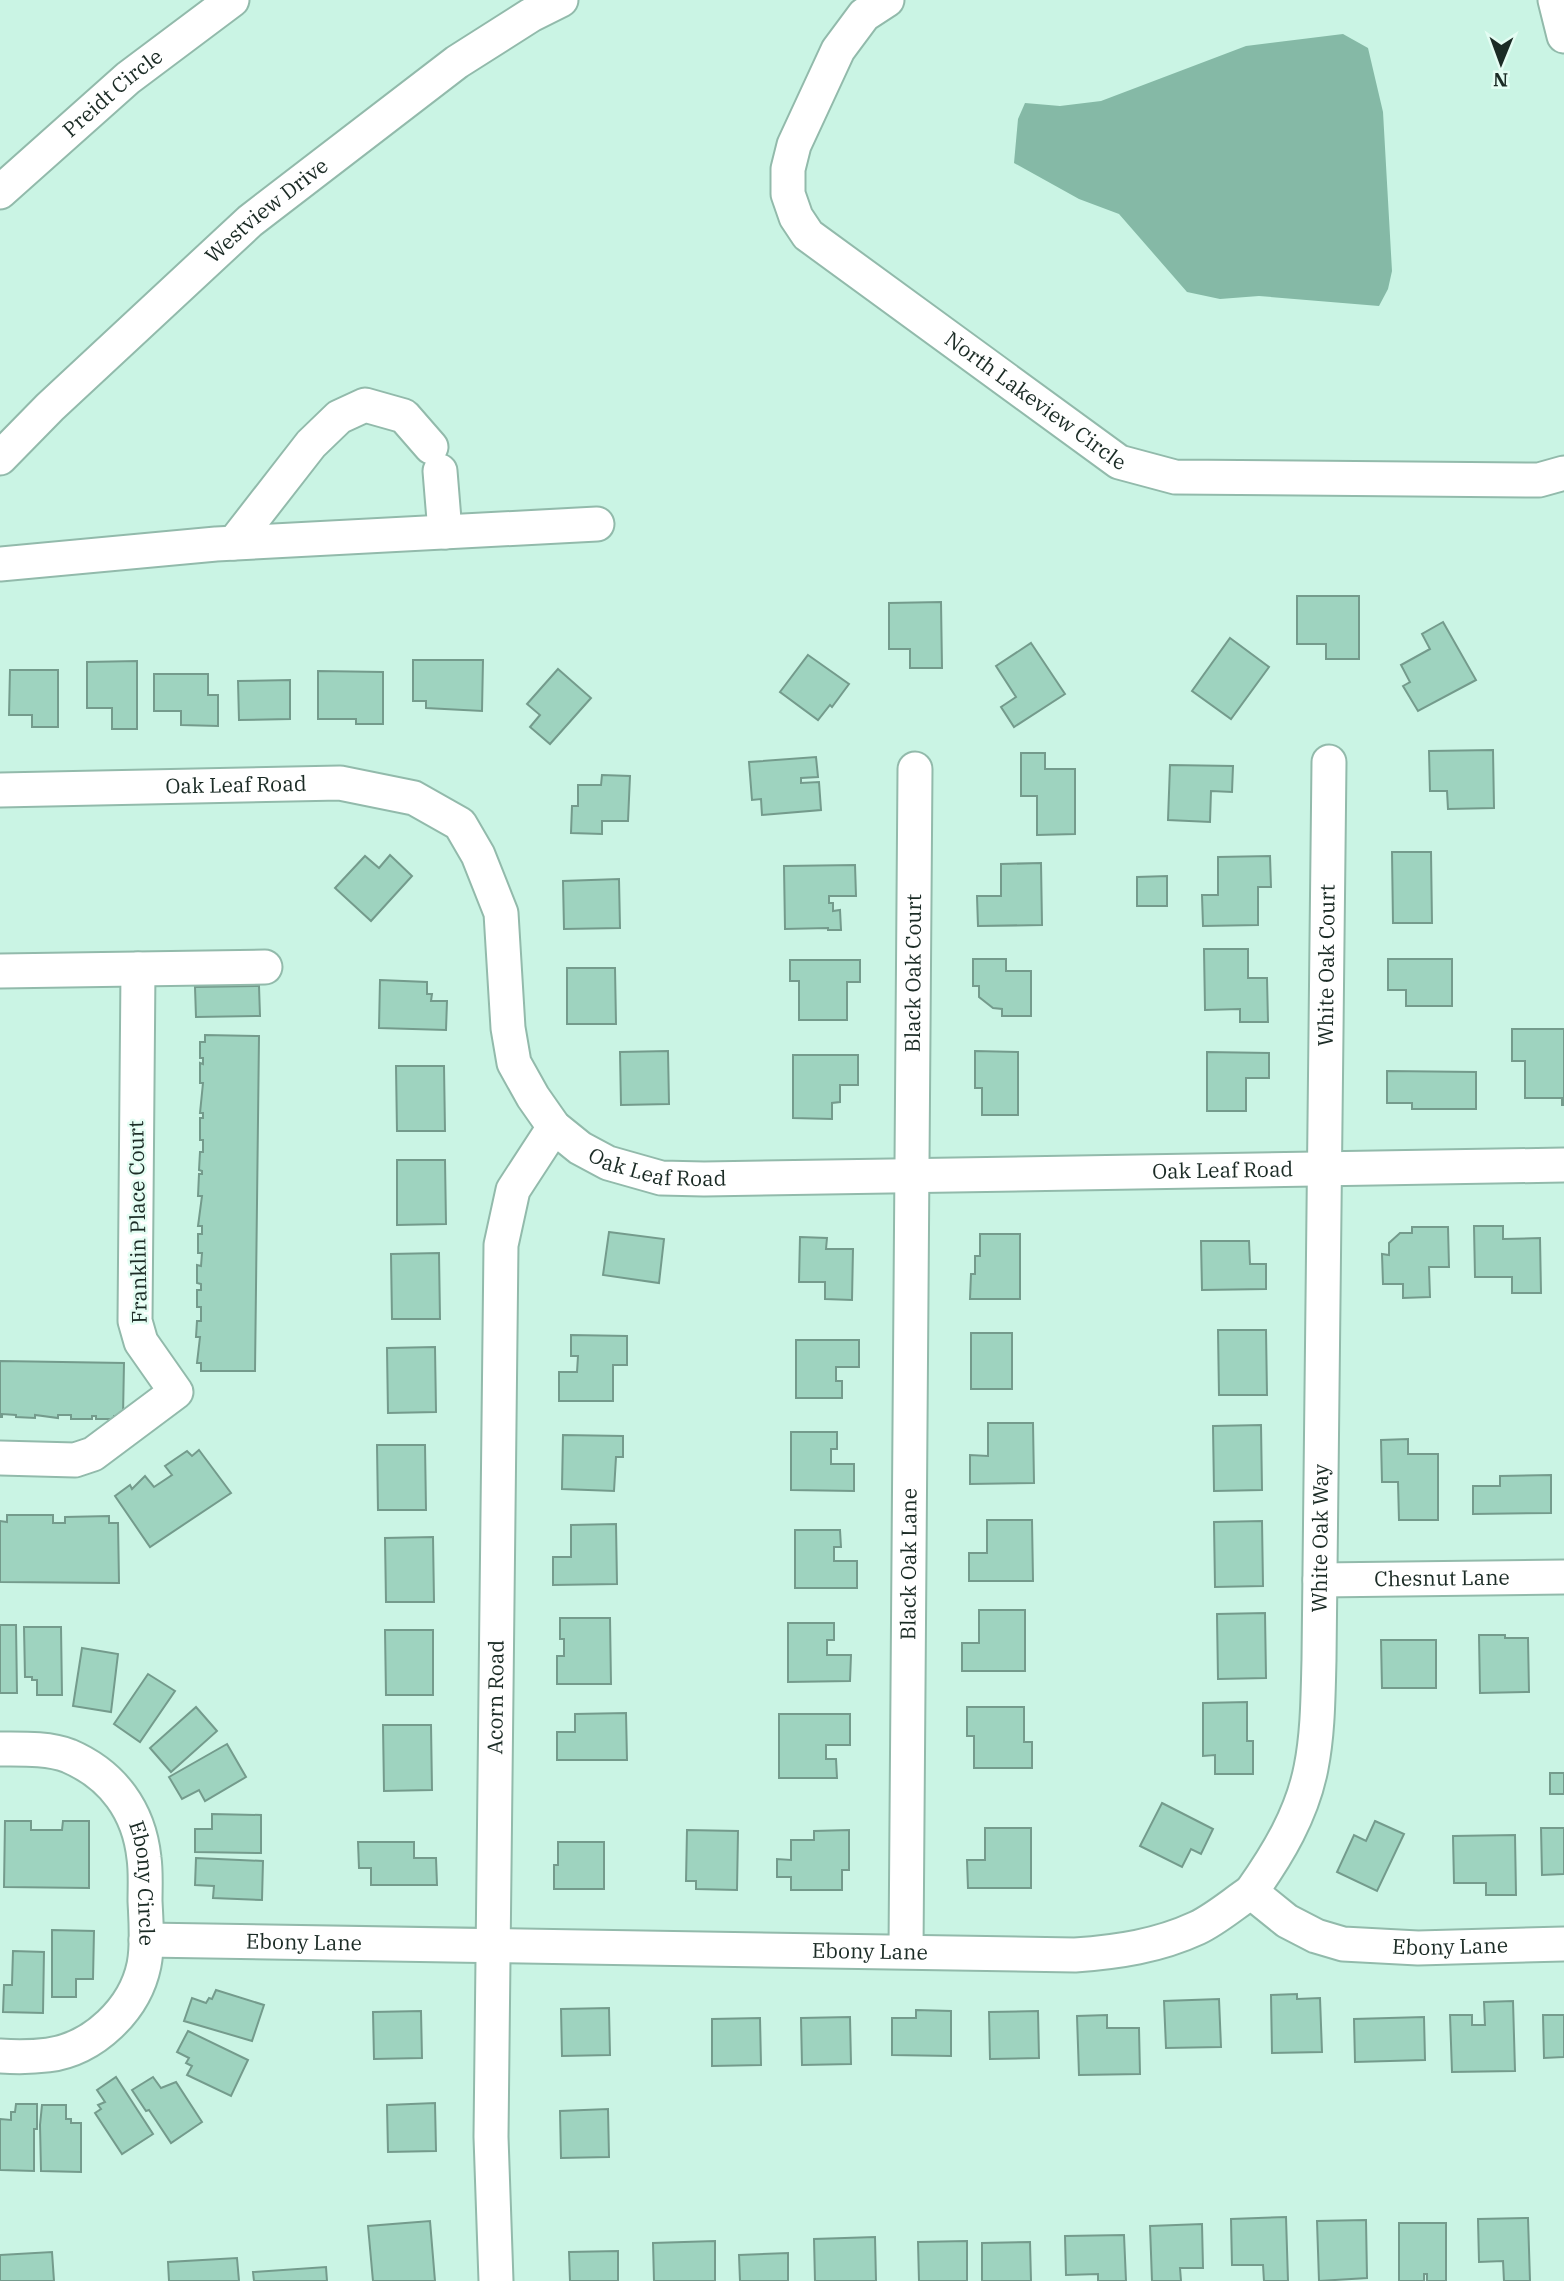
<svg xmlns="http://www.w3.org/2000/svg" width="1564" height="2281" font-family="'IBM Plex Serif',serif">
	<rect width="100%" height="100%" fill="#caf4e4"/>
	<polygon fill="#85b9a6" points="1343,34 1368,48 1383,112 1392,271 1388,289 1379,306 1259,296 1220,299 1187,292 1119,214 1079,199 1014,163 1018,119 1025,103 1060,106 1101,101 1246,46"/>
	<g fill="#9ed3bf" stroke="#749b8c" stroke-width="2">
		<polygon points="1297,596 1359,596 1359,659 1326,659 1326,644 1297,644"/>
		<polygon points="941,602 942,668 910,668 910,649 889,649 889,603"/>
		<polygon points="1443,622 1476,680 1418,711 1403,686 1410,682 1401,665 1430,649 1422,634"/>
		<polygon points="1230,638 1269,667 1231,719 1192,691"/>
		<polygon points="1031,643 1065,694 1014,727 1001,707 1016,697 996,666"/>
		<polygon points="808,655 849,684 832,707 830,705 818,720 780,692"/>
		<polygon points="413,660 483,660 482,711 426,708 426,701 413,701"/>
		<polygon points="137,661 137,729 112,729 112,708 87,708 87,662"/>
		<polygon points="558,669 591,698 550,744 530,727 540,715 527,704"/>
		<polygon points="10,670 58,670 58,727 32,727 32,715 9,715"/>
		<polygon points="318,671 383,672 383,724 356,724 356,719 318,719"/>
		<polygon points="154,674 208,674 208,695 218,695 218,726 181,725 181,711 154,711"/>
		<polygon points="290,680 290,719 239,720 238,681"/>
		<polygon points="1493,750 1494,808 1448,809 1447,791 1430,791 1429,751"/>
		<polygon points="1021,753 1045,753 1045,769 1075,769 1075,834 1037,835 1037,796 1021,796"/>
		<polygon points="816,757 818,777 801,778 801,783 819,782 821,810 762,815 761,799 752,800 749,762"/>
		<polygon points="1170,765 1233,766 1232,792 1211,791 1210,822 1168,820"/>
		<polygon points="602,775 630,776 628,821 602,821 602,834 571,833 572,806 578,806 578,785 601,785"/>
		<polygon points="1392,852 1431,852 1432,923 1393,923"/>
		<polygon points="390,855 412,876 371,921 335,888 365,856 379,868"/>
		<polygon points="1270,856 1271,887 1258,887 1258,925 1203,926 1202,895 1218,895 1218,857"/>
		<polygon points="1041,863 1042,925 978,926 977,896 1001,896 1001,864"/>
		<polygon points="855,865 856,896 829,896 829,903 833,903 833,911 840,910 841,930 828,930 828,928 785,929 784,866"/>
		<polygon points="1167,876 1167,906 1137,906 1137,877"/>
		<polygon points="619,879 620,928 564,929 563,881"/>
		<polygon points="1204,949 1248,949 1248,978 1267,978 1268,1022 1240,1022 1240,1009 1205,1010"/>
		<polygon points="973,959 1006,959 1006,971 1031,971 1031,1016 1002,1016 1002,1009 993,1008 979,997 979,986 973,986"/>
		<polygon points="1388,959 1452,959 1452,1006 1406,1006 1406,990 1388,990"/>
		<polygon points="790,960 860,960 860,982 847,982 847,1020 799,1020 799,981 790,981"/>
		<polygon points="567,968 615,968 616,1024 567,1024"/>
		<polygon points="380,980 427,982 427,994 432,994 431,1001 447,1001 446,1030 379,1028"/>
		<polygon points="259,986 260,1016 196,1017 195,987"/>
		<polygon points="1512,1029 1564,1029 1564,1105 1562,1105 1562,1098 1525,1098 1525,1061 1512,1061"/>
		<polygon points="205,1035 259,1036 255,1371 201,1371 201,1363 197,1363 200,1337 196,1337 197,1321 201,1321 201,1307 197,1307 197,1290 201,1290 201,1284 197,1283 197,1265 201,1266 202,1253 198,1253 198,1234 202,1234 202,1226 198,1226 202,1196 198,1196 199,1174 202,1174 202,1171 199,1170 200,1152 203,1152 203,1140 200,1140 200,1118 203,1118 203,1113 200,1113 203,1083 200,1083 200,1063 203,1064 203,1058 200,1058 200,1042 205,1042"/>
		<polygon points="668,1051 669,1104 621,1105 620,1052"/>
		<polygon points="975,1051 1018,1052 1018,1115 982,1115 982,1088 975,1088"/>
		<polygon points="1207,1052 1269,1053 1269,1078 1246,1078 1246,1111 1207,1111"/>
		<polygon points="793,1055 858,1055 858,1085 840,1085 840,1102 832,1103 832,1119 793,1118"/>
		<polygon points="396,1066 444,1066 445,1131 397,1131"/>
		<polygon points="1387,1071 1476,1072 1476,1109 1412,1109 1412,1103 1387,1103"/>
		<polygon points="397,1160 445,1160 446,1224 397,1225"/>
		<polygon points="1474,1226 1503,1226 1503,1239 1540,1238 1541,1293 1512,1293 1512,1277 1475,1277"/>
		<polygon points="1412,1227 1448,1227 1449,1267 1429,1267 1430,1297 1403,1298 1403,1284 1383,1284 1382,1254 1389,1255 1389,1243 1400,1233 1412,1233"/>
		<polygon points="609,1232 664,1239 659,1283 603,1275"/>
		<polygon points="980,1234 1020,1234 1020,1299 970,1299 971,1274 975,1274 975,1256 980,1256"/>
		<polygon points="800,1237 827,1238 826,1249 853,1249 852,1300 825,1299 825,1282 799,1282"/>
		<polygon points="1201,1241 1249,1241 1250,1264 1266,1264 1266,1289 1202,1290"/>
		<polygon points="439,1253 440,1319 392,1319 391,1254"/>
		<polygon points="1218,1330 1266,1330 1267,1395 1219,1395"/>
		<rect x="971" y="1333" width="41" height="56"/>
		<polygon points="571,1335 627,1336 627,1365 613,1365 613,1401 559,1401 559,1372 577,1372 578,1356 571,1356"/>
		<polygon points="796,1340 859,1340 859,1367 836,1367 836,1381 842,1381 842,1398 796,1398"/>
		<polygon points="435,1347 436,1412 388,1413 387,1348"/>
		<polygon points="0,1361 124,1363 123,1416 114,1416 114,1419 96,1419 96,1416 92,1416 92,1419 71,1419 71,1415 58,1415 58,1418 35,1415 35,1418 16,1417 16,1415 2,1414 2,1417 0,1417"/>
		<polygon points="988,1423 1033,1423 1034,1483 970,1484 970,1455 988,1456"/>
		<polygon points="1261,1425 1262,1490 1214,1491 1213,1426"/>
		<polygon points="791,1432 837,1432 837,1449 831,1449 831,1464 854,1464 854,1491 791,1490"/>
		<polygon points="563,1435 623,1436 623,1457 616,1457 614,1491 562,1489"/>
		<polygon points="1408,1439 1408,1454 1438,1454 1438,1520 1399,1520 1398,1482 1382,1482 1381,1440"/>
		<polygon points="377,1445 425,1445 426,1510 378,1510"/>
		<polygon points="199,1450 231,1493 150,1547 115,1496 130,1485 132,1489 145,1476 154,1487 172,1475 165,1466 187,1451 192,1456"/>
		<polygon points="1551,1475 1551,1513 1473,1514 1473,1486 1500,1486 1500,1476"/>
		<polygon points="7,1515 53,1515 53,1523 65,1523 65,1517 109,1516 109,1523 118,1523 119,1583 0,1582 0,1521 7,1522"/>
		<polygon points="987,1520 1032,1520 1033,1581 969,1581 969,1553 987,1553"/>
		<polygon points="1262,1521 1263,1586 1215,1587 1214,1522"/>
		<polygon points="616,1524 617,1584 553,1585 553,1557 571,1557 571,1525"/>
		<polygon points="795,1530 840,1530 841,1547 834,1547 834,1561 857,1561 857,1588 795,1588"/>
		<polygon points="433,1537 434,1602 386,1602 385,1538"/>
		<polygon points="979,1610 1025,1610 1025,1671 962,1671 962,1643 979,1643"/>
		<polygon points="1265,1613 1266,1678 1218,1679 1217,1614"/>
		<polygon points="560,1618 610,1618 611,1684 557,1684 557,1656 564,1656 564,1639 560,1639"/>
		<polygon points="788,1623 834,1623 834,1640 827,1640 827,1655 851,1655 850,1681 788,1682"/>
		<polygon points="0,1625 16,1625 17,1693 0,1693"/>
		<polygon points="24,1627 61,1627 62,1695 37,1695 37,1680 32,1680 32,1677 25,1677"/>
		<polygon points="385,1630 433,1630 433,1695 386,1695"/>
		<polygon points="1479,1635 1505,1635 1505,1638 1528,1638 1529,1692 1480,1693"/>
		<polygon points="1381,1640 1436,1640 1436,1688 1382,1688"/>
		<polygon points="82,1648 118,1654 111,1712 73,1706"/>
		<polygon points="148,1674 175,1691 140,1742 114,1724"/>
		<polygon points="1247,1702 1247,1741 1253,1741 1253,1774 1215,1774 1215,1755 1203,1756 1203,1703"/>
		<polygon points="196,1707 217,1731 171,1772 150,1748"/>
		<polygon points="967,1707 1024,1707 1024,1742 1032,1742 1032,1768 974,1768 974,1736 967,1736"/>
		<polygon points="626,1713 627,1760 557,1760 557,1732 575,1732 575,1714"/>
		<polygon points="779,1714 850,1714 850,1745 826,1745 826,1759 836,1759 837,1778 779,1778"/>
		<polygon points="383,1725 431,1725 432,1790 384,1791"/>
		<polygon points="227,1744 246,1777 205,1801 199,1790 182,1799 169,1777"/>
		<rect x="1550" y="1773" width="14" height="21"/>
		<polygon points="1162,1803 1213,1829 1201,1854 1191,1849 1182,1867 1140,1846"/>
		<polygon points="212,1814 261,1815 261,1853 195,1852 195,1829 212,1829"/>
		<polygon points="5,1821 31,1821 31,1830 62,1830 63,1821 89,1821 89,1888 4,1887"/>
		<polygon points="1375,1821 1404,1834 1377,1891 1337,1872 1354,1835 1366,1841"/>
		<polygon points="985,1828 1031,1828 1031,1888 968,1888 967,1860 985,1860"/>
		<polygon points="1541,1828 1564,1828 1564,1874 1542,1875"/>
		<polygon points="687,1830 738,1831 737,1890 696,1889 696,1881 686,1881"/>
		<polygon points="849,1830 849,1870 842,1870 842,1890 791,1890 791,1877 777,1877 777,1859 791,1860 791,1840 814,1840 814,1831"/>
		<polygon points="1515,1835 1516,1895 1486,1895 1486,1883 1454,1883 1453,1836"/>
		<polygon points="358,1842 414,1842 414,1858 436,1858 437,1885 371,1885 371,1868 359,1868"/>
		<polygon points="558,1842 604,1842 604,1889 554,1889 554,1865 558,1865"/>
		<polygon points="196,1858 263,1861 262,1900 213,1898 214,1886 195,1885"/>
		<polygon points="52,1930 94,1931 93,1979 76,1979 76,1997 52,1997"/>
		<polygon points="13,1951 44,1952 43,2013 3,2012 4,1985 12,1985"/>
		<polygon points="216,1990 264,2005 252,2041 184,2021 192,1998 206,2003 209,1998 212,1999"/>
		<polygon points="1297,1994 1297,1999 1320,1998 1322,2052 1272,2053 1271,1995"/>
		<polygon points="1219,1999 1221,2047 1166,2048 1164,2001"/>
		<polygon points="1513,2001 1515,2071 1452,2072 1450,2015 1472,2015 1472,2025 1485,2025 1484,2002"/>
		<polygon points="609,2008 610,2055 562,2056 561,2009"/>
		<polygon points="916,2010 951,2011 951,2056 892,2055 892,2018 916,2018"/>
		<polygon points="421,2011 422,2058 374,2059 373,2012"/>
		<polygon points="1038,2011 1039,2058 990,2059 989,2012"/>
		<polygon points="1107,2015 1107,2028 1139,2028 1140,2074 1079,2075 1077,2016"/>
		<polygon points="1543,2015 1564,2015 1564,2057 1544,2058"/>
		<polygon points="850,2017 851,2064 802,2065 801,2018"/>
		<polygon points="1424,2017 1425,2060 1355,2062 1354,2019"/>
		<polygon points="760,2018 761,2065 712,2066 712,2019"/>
		<polygon points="188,2031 248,2060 231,2096 187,2075 192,2066 186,2063 189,2058 177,2052"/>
		<polygon points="116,2077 153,2134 122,2154 95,2113 101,2109 98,2105 105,2102 97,2090"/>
		<polygon points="153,2077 161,2088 176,2082 202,2122 171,2143 149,2110 146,2111 132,2090"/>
		<polygon points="435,2103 436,2151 388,2152 387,2105"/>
		<polygon points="16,2104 37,2104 37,2129 34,2129 34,2171 0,2170 0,2119 11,2120 11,2112 15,2112"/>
		<polygon points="42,2105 66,2105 66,2119 71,2119 71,2123 81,2123 81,2172 41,2171 40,2125"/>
		<polygon points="608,2109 609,2157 561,2158 560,2111"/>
		<polygon points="1286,2217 1288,2281 1264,2281 1263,2265 1232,2265 1231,2219"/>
		<polygon points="1528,2218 1530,2281 1504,2281 1503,2261 1479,2262 1478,2219"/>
		<polygon points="1366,2220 1367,2278 1319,2281 1317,2221"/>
		<polygon points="430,2221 435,2281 373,2281 368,2226"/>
		<polygon points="1399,2223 1446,2223 1446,2281 1427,2281 1427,2274 1424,2274 1424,2281 1399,2281"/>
		<polygon points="1202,2224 1203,2268 1180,2268 1181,2281 1152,2281 1150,2226"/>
		<polygon points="1124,2235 1126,2281 1098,2281 1098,2274 1066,2275 1065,2236"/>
		<polygon points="875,2237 876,2281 815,2281 814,2239"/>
		<polygon points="715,2241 715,2281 654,2281 653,2243"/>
		<polygon points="967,2241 967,2281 919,2281 918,2242"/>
		<polygon points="1030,2242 1031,2281 982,2281 982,2243"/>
		<polygon points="618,2251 618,2281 570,2281 569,2252"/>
		<polygon points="52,2252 54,2281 0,2281 0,2255"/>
		<polygon points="788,2253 788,2281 740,2281 739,2255"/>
		<polygon points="237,2258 239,2281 169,2281 168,2262"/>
		<polygon points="326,2267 327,2281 254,2281 253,2272"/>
	</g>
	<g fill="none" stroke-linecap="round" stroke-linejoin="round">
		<g stroke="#92baab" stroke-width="37">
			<g id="minor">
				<path id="s1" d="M 887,0 L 864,15 L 838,50 L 794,145 L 788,169 L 788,194 L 796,217 L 808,235 L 1119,462 L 1175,477 L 1539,480 L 1564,473"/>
				<polyline points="1555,0 1564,36"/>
				<path id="s2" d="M 0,192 L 128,78 L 232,0"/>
				<path id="s3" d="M 0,458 L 50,407 L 250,221 L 457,62 L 531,15 L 561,0"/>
				<polyline points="440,471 445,532"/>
				<polyline points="234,543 311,444 339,417 365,405 404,416 431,447"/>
				<polyline points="0,564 216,544 597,524"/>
				<path id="s4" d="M 0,790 L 340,783 L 414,798 L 460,824 L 478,855 L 501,913 L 508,1028 L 514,1063 L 533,1097 L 554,1127 L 580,1148 L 608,1163 L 661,1178 L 704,1179 L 1564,1165"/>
				<polyline points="0,971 265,967"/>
				<polyline points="0,1458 75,1460 93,1454 176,1392 141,1342 135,1321 138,969"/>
				<path id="s5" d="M 1320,1580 L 1564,1577"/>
				<path id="s6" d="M 0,1749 C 22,1749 49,1748 69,1756 C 113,1775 139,1811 144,1858 C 146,1872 145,1887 145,1901 C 146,1922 148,1945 144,1965 C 135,2009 94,2049 48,2055 C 32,2057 16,2057 0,2056"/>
				<path id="s7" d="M 1251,1892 C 1278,1854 1302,1814 1311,1768 C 1318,1733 1318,1696 1319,1660 L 1329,762"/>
				<path id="s8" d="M 146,1940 L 1075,1955 C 1118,1952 1158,1946 1197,1928 C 1216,1919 1233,1904 1251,1892 L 1287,1921 L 1316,1936 L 1343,1944 L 1418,1948 L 1564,1944"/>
				<path id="s9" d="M 906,1951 L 915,769"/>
				<path id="s10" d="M 496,2281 L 491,2137 L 501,1245 L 513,1190 L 554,1127"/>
			</g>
		</g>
		<use href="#minor" stroke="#fff" stroke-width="33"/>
	</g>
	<g text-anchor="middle" stroke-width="5" stroke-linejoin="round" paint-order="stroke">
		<g font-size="21" fill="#1b2b25" stroke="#e4fdf3">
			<text dy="7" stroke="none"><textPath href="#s2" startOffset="150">Preidt Circle</textPath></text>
			<text dy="7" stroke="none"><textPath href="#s3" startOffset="364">Westview Drive</textPath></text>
			<text dy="7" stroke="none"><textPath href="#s1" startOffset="553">North Lakeview Circle</textPath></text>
			<text dy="7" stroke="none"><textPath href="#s4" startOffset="236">Oak Leaf Road</textPath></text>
			<text dy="7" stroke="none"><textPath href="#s7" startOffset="942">White Oak Court</textPath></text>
			<text dy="7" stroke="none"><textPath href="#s9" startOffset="978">Black Oak Court</textPath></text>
			<text dy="7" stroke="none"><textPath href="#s4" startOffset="908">Oak Leaf Road</textPath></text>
			<text dy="7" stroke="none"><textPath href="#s4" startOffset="1475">Oak Leaf Road</textPath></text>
			<text transform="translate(138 1222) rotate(-91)" y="7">Franklin Place Court</text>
			<text dy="7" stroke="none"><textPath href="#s7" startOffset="369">White Oak Way</textPath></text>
			<text dy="7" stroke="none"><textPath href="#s9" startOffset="387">Black Oak Lane</textPath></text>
			<text dy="7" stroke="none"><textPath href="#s5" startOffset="122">Chesnut Lane</textPath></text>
			<text dy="7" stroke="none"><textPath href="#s10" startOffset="584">Acorn Road</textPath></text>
			<text dy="7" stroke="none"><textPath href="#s6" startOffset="228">Ebony Circle</textPath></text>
			<text dy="7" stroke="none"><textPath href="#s8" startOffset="158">Ebony Lane</textPath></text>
			<text dy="7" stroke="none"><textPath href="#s8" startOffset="1334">Ebony Lane</textPath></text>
			<text dy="7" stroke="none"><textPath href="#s8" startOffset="724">Ebony Lane</textPath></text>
		</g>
	</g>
	<g transform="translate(1501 63) rotate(181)" stroke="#e4fdf3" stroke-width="5" paint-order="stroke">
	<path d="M0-5L12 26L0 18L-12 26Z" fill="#1b2b25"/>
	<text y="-10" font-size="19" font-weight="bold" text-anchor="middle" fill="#1b2b25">N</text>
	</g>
</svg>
